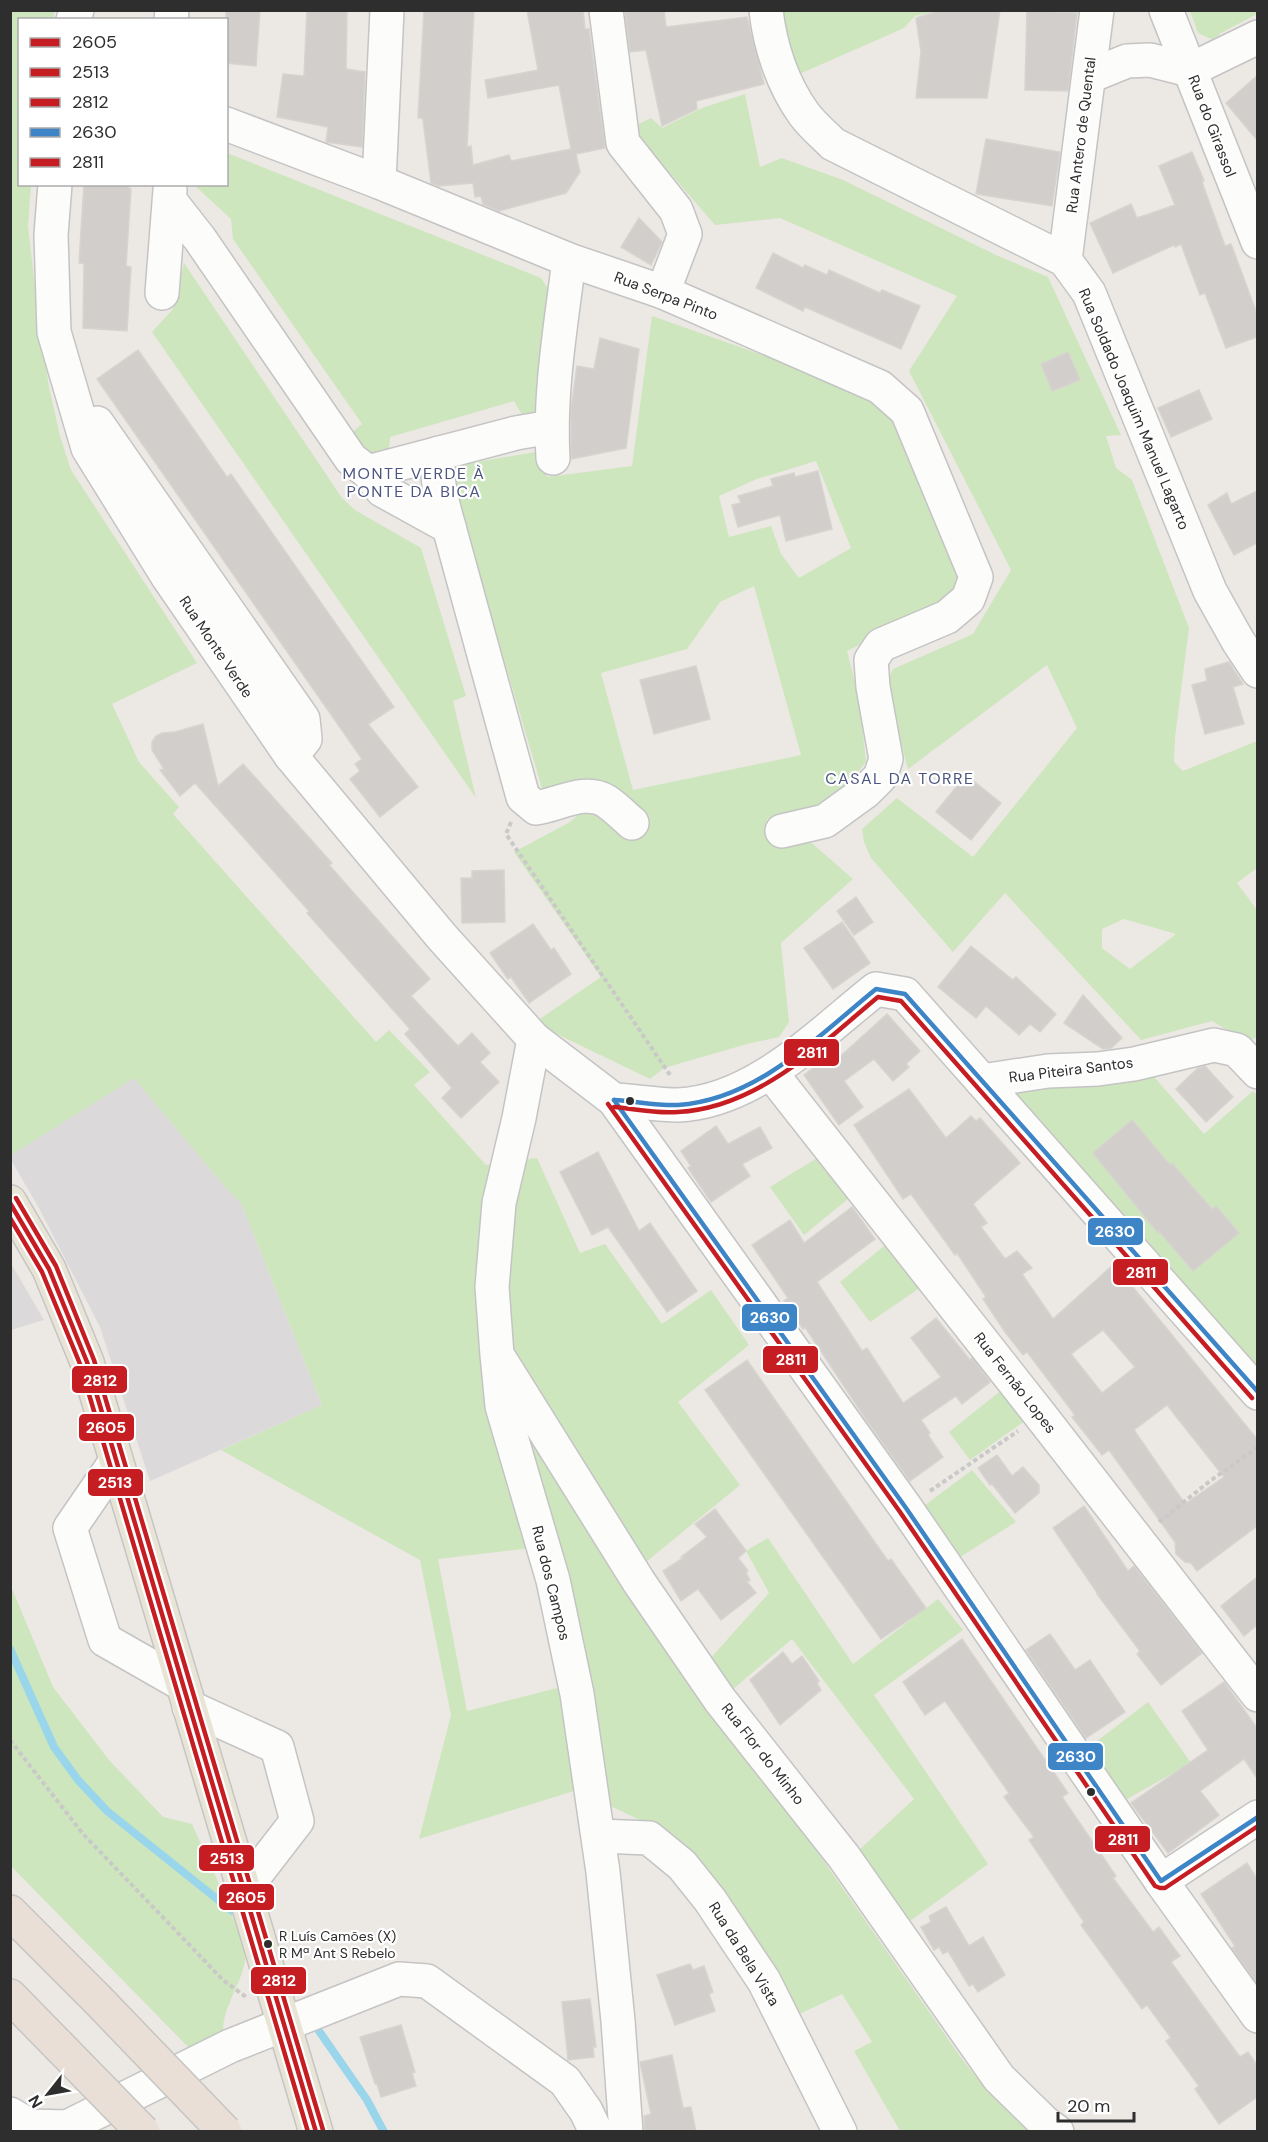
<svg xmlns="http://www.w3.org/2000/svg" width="1268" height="2142" font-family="'DM Sans',sans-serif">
	<rect width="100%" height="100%" fill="#ece8e4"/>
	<g fill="#dcd9db">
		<polygon points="134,1078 226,1188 241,1203 322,1405 150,1481 100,1327 39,1208 11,1160 10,1155"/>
		<polygon points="10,1262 44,1320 11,1330 10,1330"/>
	</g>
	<g fill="#cee6be" fill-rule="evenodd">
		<path d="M 55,10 L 53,19 L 20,20 L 20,184 L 31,185 L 28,226 L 38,313 L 49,387 L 60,436 L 71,470 L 197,663 L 112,704 L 139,762 L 179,807 L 173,814 L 376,1042 L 389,1030 L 430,1072 L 414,1085 L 486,1165 L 537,1158 L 580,1253 L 605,1244 L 662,1324 L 711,1290 L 749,1345 L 678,1402 L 740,1485 L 624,1580 L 722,1722 L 828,1867 L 964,2062 L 1001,2105 L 1028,2131 L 900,2131 L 854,2051 L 872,2042 L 842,1994 L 793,2017 L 644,1822 L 577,1790 L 419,1839 L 451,1715 L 420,1560 L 221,1450 L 322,1405 L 241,1203 L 226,1188 L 134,1078 L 11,1155 L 10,11 ZM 556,1545 L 585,1681 L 467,1711 L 438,1559 Z"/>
		<polygon points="777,11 937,11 915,16 904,28 795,76"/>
		<polygon points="1190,11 1257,11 1257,14 1221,33 1213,40 1198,33"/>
		<path d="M 745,94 L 760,167 L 782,158 L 843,180 L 996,255 L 1048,277 L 1121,435 L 1106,436 L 1116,468 L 1132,480 L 1189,628 L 1175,737 L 1174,762 L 1183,771 L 1257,741 L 1257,868 L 1237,883 L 1257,910 L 1257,1037 L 1247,1042 L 1212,1021 L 1141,1040 L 1005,893 L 953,952 L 871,858 L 864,842 L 862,829 L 897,798 L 973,857 L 1077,728 L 1047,665 L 908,769 L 885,684 L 893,669 L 973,634 L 1011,570 L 909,371 L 957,296 L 780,218 L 715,225 L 631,128 L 651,118 L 662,128 L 702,108 ZM 1067,353 L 1080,380 L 1053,391 L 1041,364 ZM 1124,919 L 1176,934 L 1130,969 L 1102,948 L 1102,929 Z"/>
		<polygon points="227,153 541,278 557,302 539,410 524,418 514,401 390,437 389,452 370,452 350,434 362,424 233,239 231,219 194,185 226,184"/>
		<polygon points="184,263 342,498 355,510 421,548 466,696 453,701 476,798 152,332 173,309"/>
		<path d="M 652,316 L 868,392 L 893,412 L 960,581 L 955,597 L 847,651 L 859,697 L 866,762 L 845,788 L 817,806 L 767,819 L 771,840 L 806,838 L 853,879 L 781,943 L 789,1022 L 779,1037 L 747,1044 L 664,1068 L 650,1079 L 534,1023 L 601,977 L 514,852 L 570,822 L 584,810 L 643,836 L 645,824 L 544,795 L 452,484 L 459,465 L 541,451 L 547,477 L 632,466 ZM 816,461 L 851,548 L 799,578 L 781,554 L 771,526 L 729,537 L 719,496 L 757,479 ZM 754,586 L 801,755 L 633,790 L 601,673 L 687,649 L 720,602 Z"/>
		<polygon points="1149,1071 1204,1134 1253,1091 1258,1096 1257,1373 1008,1089"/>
		<polygon points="822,1155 854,1194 804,1235 770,1187"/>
		<polygon points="889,1242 924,1285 870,1322 840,1282"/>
		<polygon points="1003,1389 1029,1418 970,1460 949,1432"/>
		<polygon points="972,1470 1016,1522 952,1562 920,1509"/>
		<polygon points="768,1538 853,1664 938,1599 963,1630 874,1695 988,1864 906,1924 858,1851 914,1799 792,1639 732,1690 708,1661 769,1593 746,1551"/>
		<path d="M 10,1584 L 53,1687 L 109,1760 L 163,1817 L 192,1824 C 202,1847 248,1942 245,1961 C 241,1985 223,2006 223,2031 L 194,2053 L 11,1866 Z"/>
		<polygon points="1148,1702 1191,1763 1120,1803 1084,1751"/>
	</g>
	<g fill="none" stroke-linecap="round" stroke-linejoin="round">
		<g stroke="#99d6ec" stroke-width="8">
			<polyline points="10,1649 54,1747 78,1780 107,1811 232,1911"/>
			<polyline points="319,2031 367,2100 384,2132"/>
		</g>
	</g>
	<g fill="#d1cecb" stroke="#d7d4d0" stroke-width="1.5" fill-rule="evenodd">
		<polygon points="226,10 260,10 256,66 226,63"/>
		<polygon points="307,10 347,10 346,69 365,72 362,147 326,142 328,127 277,117 283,74 304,76"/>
		<polygon points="424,10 474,10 467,147 471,146 473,165 509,155 511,161 571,149 559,85 488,98 485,80 538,70 527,10 583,10 585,29 589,29 605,148 576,154 580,172 566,193 499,211 483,204 481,196 475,197 473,183 439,186 431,183 423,120 422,118 418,118"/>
		<polygon points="625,10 664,10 666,27 747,17 764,84 696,101 697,109 662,126 646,50 630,52"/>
		<polygon points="942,10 1000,10 987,98 916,98 921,52 916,18"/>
		<polygon points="1027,10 1077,13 1068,91 1025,90"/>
		<polygon points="1257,76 1257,140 1226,103"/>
		<polygon points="986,139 1060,152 1052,206 976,194"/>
		<polygon points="1192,152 1204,181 1202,182 1225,246 1231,244 1257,314 1257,337 1226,348 1205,293 1200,295 1181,244 1175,247 1174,245 1113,273 1090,223 1131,204 1137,218 1175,205 1159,166"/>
		<polygon points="84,184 129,184 129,188 131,189 126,266 131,267 127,331 83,328 84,264 79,263"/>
		<polygon points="639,218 662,242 651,265 621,247"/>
		<polygon points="773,253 803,268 805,265 827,275 829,270 880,293 882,290 920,306 901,349 805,307 803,311 756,288"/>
		<polygon points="600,338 639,349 626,448 571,459 571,409 577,366 594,369"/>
		<polygon points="138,350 227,477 231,474 394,707 368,724 418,787 380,817 350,779 360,771 355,764 362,759 97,379"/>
		<polygon points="1068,352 1080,380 1052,391 1041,364"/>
		<polygon points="1199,390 1212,419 1171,437 1158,408"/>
		<polygon points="818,471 832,529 786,541 780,515 738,527 732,505 741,503 738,496 773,486 771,479 794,473 795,477"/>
		<polygon points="1257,491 1257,543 1234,555 1208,505 1227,493 1231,504"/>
		<polygon points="1229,662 1243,684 1233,687 1244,724 1205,734 1192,685 1207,681 1205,669"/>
		<polygon points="696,666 710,719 654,734 640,680"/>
		<polygon points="203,724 218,786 243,764 332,863 329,865 430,979 411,996 458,1046 472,1033 490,1053 480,1062 499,1082 461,1118 442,1098 452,1088 405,1034 410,1029 307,913 309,911 195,783 180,796 160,770 164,769 152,750 152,742 156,736 162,733 175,732"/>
		<polygon points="966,775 1001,803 971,840 936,812"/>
		<polygon points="504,870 505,922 462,923 461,878 472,878 472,871"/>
		<polygon points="856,897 873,922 854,935 837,911"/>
		<polygon points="842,922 870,963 833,989 804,948"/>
		<polygon points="533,924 551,950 554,948 571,974 529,1003 511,977 508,979 490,953"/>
		<polygon points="971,946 1013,980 1016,977 1056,1014 1040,1032 1030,1024 1019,1035 986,1006 976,1018 938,987"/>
		<polygon points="1083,995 1122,1038 1111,1048 1103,1049 1064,1023"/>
		<polygon points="887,1014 920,1051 906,1064 909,1067 893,1081 874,1059 844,1081 863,1107 839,1125 804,1075 828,1057 832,1064"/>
		<polygon points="1205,1066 1233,1097 1206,1122 1176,1089 1198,1068"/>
		<path d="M 909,1089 L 946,1138 L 971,1116 L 976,1121 L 980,1118 L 1020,1163 L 973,1204 L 987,1223 L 981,1227 L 1005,1259 L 1017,1251 L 1032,1268 L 1022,1274 L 1053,1319 L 1114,1264 L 1257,1439 L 1257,1526 L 1197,1571 L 1191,1563 L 1185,1562 L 1176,1554 L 1175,1542 L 1109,1450 L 1102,1455 L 1072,1417 L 1075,1415 L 1027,1352 L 1023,1355 L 1005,1332 L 983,1299 L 986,1297 L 957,1253 L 955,1255 L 911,1194 L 903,1199 L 854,1125 ZM 1103,1330 L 1135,1367 L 1102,1393 L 1071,1354 ZM 1167,1405 L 1224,1477 L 1185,1504 L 1134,1430 Z"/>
		<polygon points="1132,1120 1170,1165 1172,1163 1212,1209 1216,1206 1239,1233 1193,1271 1159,1231 1158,1233 1093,1153"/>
		<polygon points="716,1126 728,1144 760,1127 772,1148 742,1164 750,1176 711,1202 688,1168 691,1166 681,1151"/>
		<polygon points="598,1152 639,1231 650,1223 697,1291 667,1312 608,1227 592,1235 560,1172"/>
		<polygon points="852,1207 875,1239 817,1282 862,1351 867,1348 903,1403 941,1377 911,1338 936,1318 970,1360 972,1358 990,1382 962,1404 956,1396 921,1420 930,1433 928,1435 943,1457 910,1481 865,1418 805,1327 803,1329 784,1301 788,1298 752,1245 790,1220 804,1243"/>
		<polygon points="747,1360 888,1561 891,1559 926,1608 881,1639 705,1390"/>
		<polygon points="997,1455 1012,1476 1023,1467 1039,1485 1039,1493 1015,1513 992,1484 990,1485 978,1468"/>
		<polygon points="1084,1506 1128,1571 1134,1566 1202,1653 1161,1685 1137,1654 1140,1651 1097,1594 1098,1594 1053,1528"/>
		<polygon points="715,1509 746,1551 738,1558 748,1571 746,1573 750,1580 747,1582 756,1593 721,1620 698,1589 681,1601 663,1571 683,1558 681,1557 707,1537 695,1524"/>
		<polygon points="1257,1577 1257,1625 1244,1636 1221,1606"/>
		<polygon points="1050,1634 1075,1670 1090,1660 1125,1712 1086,1738 1026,1650"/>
		<polygon points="962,1639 1068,1793 1062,1797 1116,1876 1113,1878 1153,1932 1159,1927 1180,1956 1171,1962 1240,2057 1248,2052 1257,2065 1257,2097 1219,2124 1195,2089 1199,2086 1166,2041 1171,2038 1147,2005 1142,2009 1081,1925 1084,1922 1029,1840 1034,1837 1004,1797 1009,1793 945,1701 925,1715 903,1682"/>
		<polygon points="783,1652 792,1664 802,1656 819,1681 817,1683 821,1690 780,1725 750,1680"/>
		<polygon points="1224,1682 1257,1728 1257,1778 1244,1759 1200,1791 1219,1815 1168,1853 1131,1803 1208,1750 1182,1711"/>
		<polygon points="1247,1863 1257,1879 1257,1983 1232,1948 1235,1946 1201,1894"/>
		<polygon points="946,1907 969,1946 983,1937 1005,1975 978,1992 973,1984 969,1986 948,1951 943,1954 939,1947 934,1950 921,1927 931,1922 929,1916"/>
		<polygon points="690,1964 693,1970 704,1966 713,1992 709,1994 715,2011 675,2025 657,1975"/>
		<polygon points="590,1999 596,2047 593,2047 594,2057 568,2060 562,2002"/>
		<polygon points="401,2025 415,2072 412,2073 416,2086 381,2097 377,2084 375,2084 360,2037"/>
		<polygon points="672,2055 683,2108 691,2107 696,2132 645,2132 644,2116 651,2114 640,2062"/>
	</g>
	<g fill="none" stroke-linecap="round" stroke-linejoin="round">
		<g stroke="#c5c4c5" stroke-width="36">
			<g id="minor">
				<polyline points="606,10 623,143 676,210 685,234 663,292"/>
				<path d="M 766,10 C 770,47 783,85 804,114 C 812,125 824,135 833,144 L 1065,260 L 1089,293 L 1210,591 L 1238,641 L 1258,671"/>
				<polyline points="1166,10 1258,242"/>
				<polyline points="73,20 77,10"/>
				<polyline points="171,20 172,10"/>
				<polyline points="1090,76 1127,61 1150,60 1190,70 1258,37"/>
				<polyline points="226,124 379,182 569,260 663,292 880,387 907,411 976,577 968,599 947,617 881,645 871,660 873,687 886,759 880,777 865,792 825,821 782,831"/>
				<polyline points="379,182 387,10"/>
				<polyline points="55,184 51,235 54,332 88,448 168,577 291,756 442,937 534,1039 614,1100 906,1508 1161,1881 1258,2016"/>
				<polyline points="171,202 200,239 351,459 368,472 516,433 551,427"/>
				<polyline points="1065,260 1097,10"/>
				<polyline points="162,293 170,190"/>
				<polyline points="97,423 303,719 305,739 291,756"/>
				<path d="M 439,453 C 435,480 442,502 449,527"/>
				<path d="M 553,458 C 549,392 561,325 569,260"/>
				<path d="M 368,472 L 382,490 L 449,527 L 523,797 L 536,808 C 558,805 585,788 606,801 C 615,807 624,816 632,823"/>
				<polyline points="534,1039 519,1118 499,1203 492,1287 497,1355 502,1406 553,1580 577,1694 603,1872 618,2021 626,2132"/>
				<polyline points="771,1073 1041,1416 1258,1695"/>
				<polyline points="982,1081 1048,1071 1098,1069 1134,1064 1214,1045 1237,1050 1258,1072"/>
				<path d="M 614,1100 C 635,1101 657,1105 678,1105 C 754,1102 819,1034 876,989 L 905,994 L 1258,1393"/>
				<polyline points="501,1361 639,1582 720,1700 844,1857 999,2078 1045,2123 1057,2132"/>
				<polyline points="116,1461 70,1528 105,1640 182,1684"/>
				<polyline points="189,1707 277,1747 297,1821 243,1891"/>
				<polyline points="599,1836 649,1838 682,1865 710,1900 764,1981 840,2132"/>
				<polyline points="1161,1881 1258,1817"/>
				<polyline points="10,2114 30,2126 67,2127 230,2046 399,1979 427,1981 565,2081 586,2111 596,2132"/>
			</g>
		</g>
		<g stroke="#c6c5c4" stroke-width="36">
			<polyline id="major" points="10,1202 49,1269 87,1362 316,2132"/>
		</g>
		<g stroke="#c6c5c4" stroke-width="36">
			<g id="highway">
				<polyline points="10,1912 97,1999"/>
				<polyline points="10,1996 58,2045"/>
			</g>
		</g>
		<g stroke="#c9c9c8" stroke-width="4" stroke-dasharray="4.5 3" stroke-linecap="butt">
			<polyline points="511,822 506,834 670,1075"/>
			<polyline points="930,1491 1018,1431"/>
			<polyline points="1159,1522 1210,1481 1258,1447"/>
			<polyline points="10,1740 83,1834 223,1980 246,1997"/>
		</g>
		<use href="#minor" stroke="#fcfcfb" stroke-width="33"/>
		<use href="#major" stroke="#e8e4d6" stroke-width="33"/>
		<use href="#highway" stroke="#eadfd6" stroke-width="33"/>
		<g stroke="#c6c5c4" stroke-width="36" stroke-linecap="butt">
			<g id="highway-bridge">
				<polyline points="97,1999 225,2132"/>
				<polyline points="58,2045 143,2132"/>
			</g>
		</g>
		<use href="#highway-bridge" stroke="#eadfd6" stroke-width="33"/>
		<g stroke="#fff" stroke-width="9">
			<polyline id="bus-1" points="10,1203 49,1269 87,1362 316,2132"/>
		</g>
		<g stroke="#fff" stroke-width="9">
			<polyline id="bus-2" points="10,1218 42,1272 80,1364 308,2132"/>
		</g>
		<g stroke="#fff" stroke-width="9">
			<polyline id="bus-3" points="16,1198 56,1266 94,1360 323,2130"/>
		</g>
		<g stroke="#fff" stroke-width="9">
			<g id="bus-4">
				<polyline points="614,1100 906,1508 1161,1881 1258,1817"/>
				<path d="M 614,1100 C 635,1101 657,1106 678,1105 C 757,1100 818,1036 876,989 L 905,994 L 1258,1392"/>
			</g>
		</g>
		<g stroke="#fff" stroke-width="9">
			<g id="bus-5">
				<polyline points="608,1104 900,1512 1155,1886 1160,1888 1165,1888 1258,1826"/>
				<path d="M 614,1107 C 635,1109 657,1114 678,1112 C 758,1108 820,1045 878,997 L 901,1001 L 1252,1398"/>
			</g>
		</g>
		<use href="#bus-1" stroke="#c61d23" stroke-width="4.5"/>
		<use href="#bus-2" stroke="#c61d23" stroke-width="4.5"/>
		<use href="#bus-3" stroke="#c61d23" stroke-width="4.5"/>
		<use href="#bus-4" stroke="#3d85c6" stroke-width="4.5"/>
		<use href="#bus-5" stroke="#c61d23" stroke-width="4.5"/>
	</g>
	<g fill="#2e2e2e" stroke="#fff" stroke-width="2">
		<circle cx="630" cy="1101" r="5"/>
		<circle cx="1091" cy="1792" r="5"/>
		<circle cx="268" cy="1944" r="5"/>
	</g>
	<g text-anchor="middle" stroke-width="4.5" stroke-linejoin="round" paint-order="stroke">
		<g font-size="14" fill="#2e2e2e" stroke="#fff" text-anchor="start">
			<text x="279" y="1941">R Luís Camões (X)<tspan x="279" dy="17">R Mª Ant S Rebelo</tspan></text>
		</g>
		<g font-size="15" fill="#2e2e2e" stroke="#fff">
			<text transform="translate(1212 126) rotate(69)" y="5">Rua do Girassol</text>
			<text transform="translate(1081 135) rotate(-83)" y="5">Rua Antero de Quental</text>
			<text transform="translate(666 296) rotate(21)" y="5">Rua Serpa Pinto</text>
			<text transform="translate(1134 409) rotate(67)" y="5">Rua Soldado Joaquim Manuel Lagarto</text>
			<text transform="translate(216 647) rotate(56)" y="5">Rua Monte Verde</text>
			<text transform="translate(1071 1070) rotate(-7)" y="5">Rua Piteira Santos</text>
			<text transform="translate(1015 1383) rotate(52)" y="5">Rua Fernão Lopes</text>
			<text transform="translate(551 1583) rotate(76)" y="5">Rua dos Campos</text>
			<text transform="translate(763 1754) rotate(52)" y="5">Rua Flor do Minho</text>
			<text transform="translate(744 1954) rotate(58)" y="5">Rua da Bela Vista</text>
		</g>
		<g font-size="16" letter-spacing="1.5" fill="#4d5680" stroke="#fff">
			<text x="414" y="479">MONTE VERDE À<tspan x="414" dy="18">PONTE DA BICA</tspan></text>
			<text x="900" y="784">CASAL DA TORRE</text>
		</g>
	</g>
	<g stroke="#fff" stroke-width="2">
		<rect x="783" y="1038" width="57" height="29" rx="6" fill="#c61d23"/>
		<rect x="1087" y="1217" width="57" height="29" rx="6" fill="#3d85c6"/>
		<rect x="1112" y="1258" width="57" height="28" rx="6" fill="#c61d23"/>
		<rect x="741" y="1303" width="57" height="29" rx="6" fill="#3d85c6"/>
		<rect x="762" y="1345" width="57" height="29" rx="6" fill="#c61d23"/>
		<rect x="71" y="1365" width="57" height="29" rx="6" fill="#c61d23"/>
		<rect x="78" y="1413" width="57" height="29" rx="6" fill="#c61d23"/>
		<rect x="87" y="1468" width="57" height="29" rx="6" fill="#c61d23"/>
		<rect x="1047" y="1742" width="57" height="29" rx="6" fill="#3d85c6"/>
		<rect x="1094" y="1825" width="57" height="28" rx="6" fill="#c61d23"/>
		<rect x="198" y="1844" width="57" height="28" rx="6" fill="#c61d23"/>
		<rect x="218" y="1883" width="57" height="28" rx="6" fill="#c61d23"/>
		<rect x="250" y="1966" width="57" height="29" rx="6" fill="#c61d23"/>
	</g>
	<g font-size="16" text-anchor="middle" font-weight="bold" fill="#fff">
		<text x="812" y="1058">2811</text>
		<text x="1115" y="1237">2630</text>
		<text x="1141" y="1278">2811</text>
		<text x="770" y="1323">2630</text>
		<text x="791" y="1365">2811</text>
		<text x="100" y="1386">2812</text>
		<text x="106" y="1433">2605</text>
		<text x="115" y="1488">2513</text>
		<text x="1076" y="1762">2630</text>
		<text x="1123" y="1845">2811</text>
		<text x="227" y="1864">2513</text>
		<text x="246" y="1903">2605</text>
		<text x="279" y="1986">2812</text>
	</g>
	<rect width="1268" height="2142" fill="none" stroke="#2e2e2e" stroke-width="24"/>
	<rect x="18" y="18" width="210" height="168" fill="#ffffff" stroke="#ababab" stroke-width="1.5"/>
	<rect x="30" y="38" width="30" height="9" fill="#c61d23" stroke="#ababab" stroke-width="1.5"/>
	<text x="72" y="48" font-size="18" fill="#2e2e2e">2605</text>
	<rect x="30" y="68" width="30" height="9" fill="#c61d23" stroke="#ababab" stroke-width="1.5"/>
	<text x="72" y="78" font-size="18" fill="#2e2e2e">2513</text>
	<rect x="30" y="98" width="30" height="9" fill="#c61d23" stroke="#ababab" stroke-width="1.5"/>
	<text x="72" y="108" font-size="18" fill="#2e2e2e">2812</text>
	<rect x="30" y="128" width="30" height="9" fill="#3d85c6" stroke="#ababab" stroke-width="1.5"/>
	<text x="72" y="138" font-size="18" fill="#2e2e2e">2630</text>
	<rect x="30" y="158" width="30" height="9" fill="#c61d23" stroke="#ababab" stroke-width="1.5"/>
	<text x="72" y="168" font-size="18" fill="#2e2e2e">2811</text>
	<g transform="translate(48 2094) rotate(239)" stroke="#ffffff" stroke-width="4.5" paint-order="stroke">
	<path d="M0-4.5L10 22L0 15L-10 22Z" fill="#2e2e2e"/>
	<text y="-9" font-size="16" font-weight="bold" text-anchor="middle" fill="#2e2e2e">N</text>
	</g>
	<path d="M1058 2112v9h76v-9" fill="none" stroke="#2e2e2e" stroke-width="3"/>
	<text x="1067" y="2112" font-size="18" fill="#2e2e2e" stroke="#ffffff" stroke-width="4.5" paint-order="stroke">20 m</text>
</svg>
